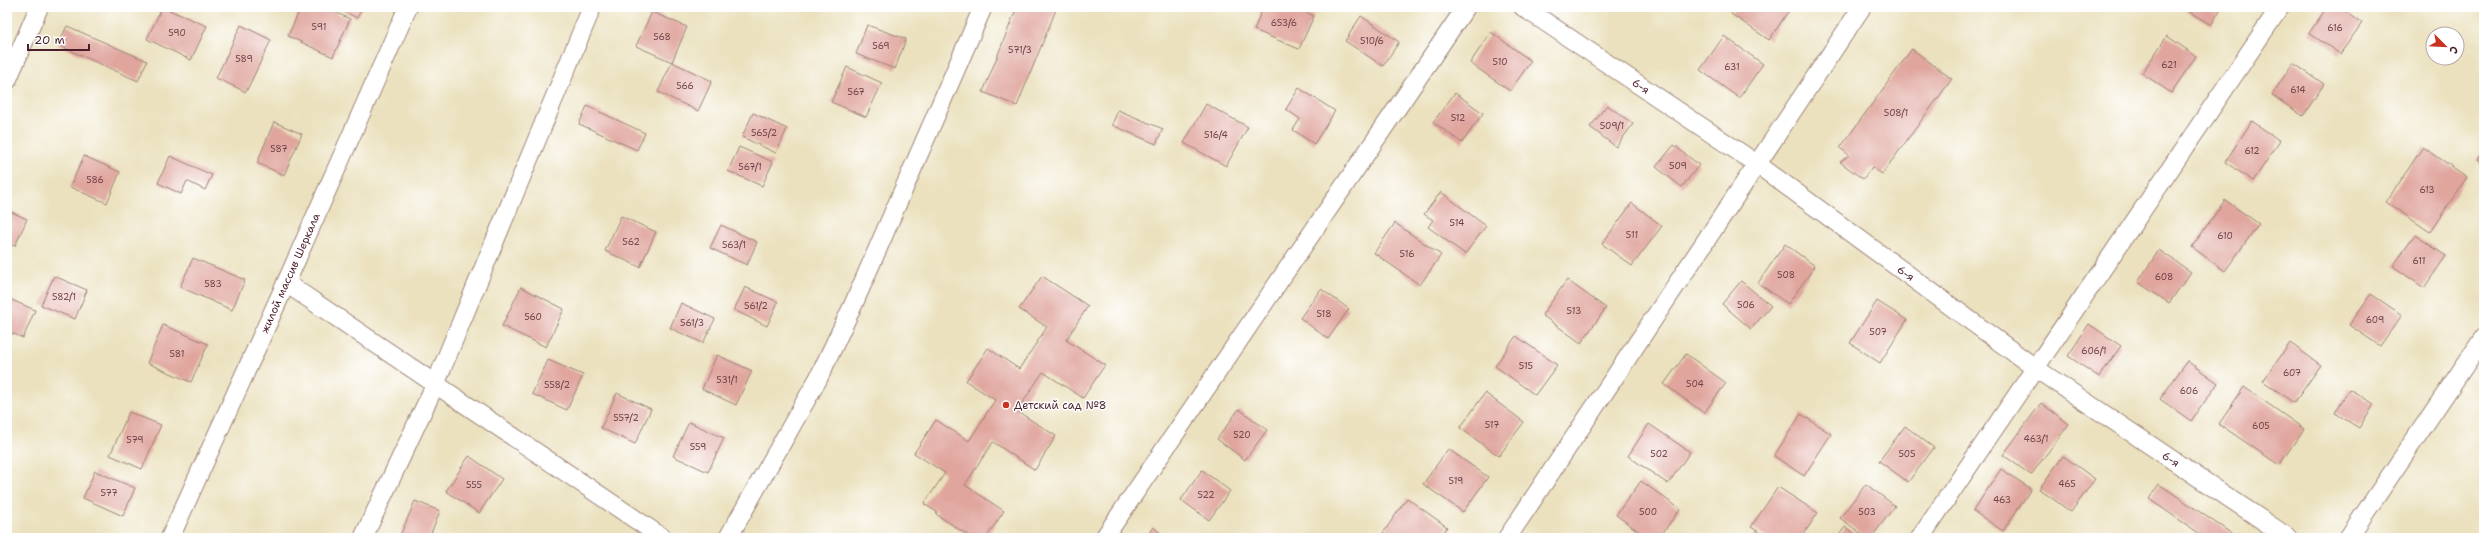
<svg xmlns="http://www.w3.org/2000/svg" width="2491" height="545" font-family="'Shantell Sans',sans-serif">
	<rect width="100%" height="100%" fill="#fff"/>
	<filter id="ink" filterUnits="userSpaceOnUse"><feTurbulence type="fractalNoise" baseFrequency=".025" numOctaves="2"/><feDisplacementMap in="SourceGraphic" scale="8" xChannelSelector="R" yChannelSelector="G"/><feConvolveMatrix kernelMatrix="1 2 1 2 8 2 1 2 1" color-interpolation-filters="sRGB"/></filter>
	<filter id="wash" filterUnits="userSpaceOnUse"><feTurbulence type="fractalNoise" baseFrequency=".012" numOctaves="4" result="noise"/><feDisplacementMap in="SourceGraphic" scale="16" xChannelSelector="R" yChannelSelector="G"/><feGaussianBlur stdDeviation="0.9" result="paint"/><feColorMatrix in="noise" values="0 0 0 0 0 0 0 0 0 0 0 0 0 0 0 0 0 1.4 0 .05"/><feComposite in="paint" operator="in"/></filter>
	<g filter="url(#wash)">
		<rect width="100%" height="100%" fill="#ebe1be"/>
		<g id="blocks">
			<g fill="#e0a69e">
				<polygon points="162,7 207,26 191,60 147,39"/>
				<polygon points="301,7 324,7 350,19 333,57 288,36"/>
				<polygon points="335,7 363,7 357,18"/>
				<polygon points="1017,7 1057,7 1017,106 983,92"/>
				<polygon points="1263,7 1294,7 1314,16 1299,49 1254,30"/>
				<polygon points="1394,7 1404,7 1402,11"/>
				<polygon points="1736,7 1787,7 1790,9 1769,40 1731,14"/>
				<polygon points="2181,7 2222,7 2211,25"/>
				<polygon points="2327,7 2339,7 2362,23 2340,54 2309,33"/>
				<polygon points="652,12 687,27 672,62 636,46"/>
				<polygon points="1361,16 1399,42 1383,66 1345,41"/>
				<polygon points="241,25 271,40 246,92 216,78"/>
				<polygon points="867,25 906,39 895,69 856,54"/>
				<polygon points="67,26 147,61 138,81 58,45"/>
				<polygon points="1491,32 1531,61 1510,91 1470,63"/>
				<polygon points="1724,36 1763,64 1739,98 1700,70"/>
				<polygon points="2167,36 2196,56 2171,93 2142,73"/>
				<polygon points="1912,49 1952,79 1882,174 1872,167 1863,179 1840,162 1849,155 1840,148"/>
				<polygon points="672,62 712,81 698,111 658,92"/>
				<polygon points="2293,63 2324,84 2303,116 2272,95"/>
				<polygon points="847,67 882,83 866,117 831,102"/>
				<polygon points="1299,88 1335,111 1314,144 1293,130 1300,119 1286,109"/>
				<polygon points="1455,93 1483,113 1462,143 1433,122"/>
				<polygon points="1206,104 1248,127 1226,166 1184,143"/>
				<polygon points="1607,105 1633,124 1616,147 1590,127"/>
				<polygon points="587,106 645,133 637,150 579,124"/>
				<polygon points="1118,110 1163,129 1156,144 1112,125"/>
				<polygon points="753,113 787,129 776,153 742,137"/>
				<polygon points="2252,121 2280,141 2253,181 2225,162"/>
				<polygon points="274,122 302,134 284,175 257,163"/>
				<polygon points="1674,145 1699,165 1682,187 1656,167"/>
				<polygon points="739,147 773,162 762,186 728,171"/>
				<polygon points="2423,147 2467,177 2430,232 2386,202"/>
				<polygon points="2484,150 2484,165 2477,160"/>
				<polygon points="84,156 120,172 107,203 70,187"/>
				<polygon points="170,156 212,175 205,190 187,181 181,194 158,183"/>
				<polygon points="1441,192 1486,226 1465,254 1428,227 1433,220 1424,214"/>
				<polygon points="2225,200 2259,224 2225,271 2192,247"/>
				<polygon points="1632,203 1662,226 1632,266 1602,244"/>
				<polygon points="7,210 27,219 15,246 7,243"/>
				<polygon points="621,216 656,232 640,267 605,251"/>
				<polygon points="1395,223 1441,255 1420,285 1374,253"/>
				<polygon points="721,225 757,242 747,265 710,248"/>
				<polygon points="2415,235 2446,256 2424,288 2393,266"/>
				<polygon points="1785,244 1815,266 1788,304 1758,283"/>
				<polygon points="2159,250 2191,272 2169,303 2138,282"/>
				<polygon points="193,258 245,280 232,310 180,287"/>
				<polygon points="54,276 87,290 75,319 41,305"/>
				<polygon points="1042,276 1088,306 1066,340 1105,365 1083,398 1043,372 1017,411 1056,436 1035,470 993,442 965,485 1004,511 986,538 972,538 936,514 937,512 924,504 945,473 914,453 936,420 969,441 995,400 966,381 988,348 1019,369 1047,327 1019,309"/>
				<polygon points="1567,280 1606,308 1581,343 1542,315"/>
				<polygon points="1741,281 1771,306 1751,329 1722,304"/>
				<polygon points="521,287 564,309 546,347 502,326"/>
				<polygon points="745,287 778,302 767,326 734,310"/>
				<polygon points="1321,289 1349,309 1328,339 1300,318"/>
				<polygon points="2371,294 2402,315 2380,346 2349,325"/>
				<polygon points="7,298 35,310 23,338 7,331"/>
				<polygon points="1877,301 1907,320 1880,363 1850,343"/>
				<polygon points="681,303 715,319 703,343 670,328"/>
				<polygon points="2089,324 2121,346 2099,377 2068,356"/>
				<polygon points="163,325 208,344 191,382 147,363"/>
				<polygon points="1516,336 1557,365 1535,395 1495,366"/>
				<polygon points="2290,343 2321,365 2294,403 2263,381"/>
				<polygon points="1686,354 1726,383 1704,413 1664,384"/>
				<polygon points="717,355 752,371 736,405 702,389"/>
				<polygon points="548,360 583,375 567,410 532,394"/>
				<polygon points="2187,361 2218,383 2191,421 2160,399"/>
				<polygon points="2244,387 2304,429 2279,465 2219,424"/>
				<polygon points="2349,389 2374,404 2359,428 2335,413"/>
				<polygon points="617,393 651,409 635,444 601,428"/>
				<polygon points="1485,393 1524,422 1499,456 1460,428"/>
				<polygon points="2041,403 2069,424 2031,475 2003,455"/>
				<polygon points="1239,409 1267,430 1245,460 1217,439"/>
				<polygon points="129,412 161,425 142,469 110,455"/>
				<polygon points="1801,414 1831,434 1804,476 1774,456"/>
				<polygon points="689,422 724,438 708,472 673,456"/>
				<polygon points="1649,424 1690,452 1668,484 1628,456"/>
				<polygon points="1905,426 1934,448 1908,482 1879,461"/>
				<polygon points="1448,449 1488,477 1463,512 1423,484"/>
				<polygon points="469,456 502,479 479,513 446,491"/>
				<polygon points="2063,456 2095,479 2071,512 2039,489"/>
				<polygon points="2001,469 2031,489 2003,531 1973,511"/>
				<polygon points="1202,470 1230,491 1209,520 1181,500"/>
				<polygon points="95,471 135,488 123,516 83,498"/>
				<polygon points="1641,481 1680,509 1659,538 1648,538 1616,515"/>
				<polygon points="1866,484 1895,506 1871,538 1867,538 1840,518"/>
				<polygon points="2159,484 2238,538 2206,538 2149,499"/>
				<polygon points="1778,487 1818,513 1801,538 1769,538 1751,527"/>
				<polygon points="1407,498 1447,527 1439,538 1389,538 1383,533"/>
				<polygon points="415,501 440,511 429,538 399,538"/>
				<polygon points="1153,527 1167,538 1146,538"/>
				<polygon points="1845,527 1861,538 1837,538"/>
			</g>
		</g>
	</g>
	<g filter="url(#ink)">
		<use href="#blocks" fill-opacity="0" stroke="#9a8074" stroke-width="1"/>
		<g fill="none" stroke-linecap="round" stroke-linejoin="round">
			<g stroke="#9a8074" stroke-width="20">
				<g id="street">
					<polyline points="1523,7 1757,164 2035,368 2289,538"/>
					<polyline points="7,81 39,7"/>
					<polyline points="286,283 663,538"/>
					<polyline points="170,538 286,283 408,7"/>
					<polyline points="363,538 435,385 592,7"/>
					<polyline points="728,538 818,379 854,303 983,7"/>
					<polyline points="1104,538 1466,7"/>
					<polyline points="1507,538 1862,7"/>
					<polyline points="1920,538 2280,7"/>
					<polyline points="2348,538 2484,337"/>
				</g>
			</g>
			<use href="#street" stroke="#fff" stroke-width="18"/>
		</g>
	</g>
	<circle fill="#c8321e" stroke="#fff" stroke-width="1.5" cx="1006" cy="405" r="4"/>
	<g text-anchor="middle" stroke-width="3" stroke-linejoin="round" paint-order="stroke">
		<g font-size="9" fill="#704148">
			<text x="1284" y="26">653/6</text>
			<text x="319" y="30">591</text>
			<text x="2335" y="31">616</text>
			<text x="177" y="36">590</text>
			<text x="662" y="40">568</text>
			<text x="1372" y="44">510/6</text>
			<text x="881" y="49">569</text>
			<text x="1020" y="53">571/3</text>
			<text x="244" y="62">589</text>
			<text x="1500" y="65">510</text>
			<text x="2169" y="68">621</text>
			<text x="1732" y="70">631</text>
			<text x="685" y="89">566</text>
			<text x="2298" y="93">614</text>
			<text x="856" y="95">567</text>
			<text x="1896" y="116">508/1</text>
			<text x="1458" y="121">512</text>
			<text x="1612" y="129">509/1</text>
			<text x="764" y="136">565/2</text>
			<text x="1216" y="138">516/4</text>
			<text x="279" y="152">587</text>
			<text x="2252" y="154">612</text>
			<text x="1678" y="169">509</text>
			<text x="750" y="170">567/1</text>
			<text x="95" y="183">586</text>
			<text x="2427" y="193">613</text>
			<text x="1457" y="226">514</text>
			<text x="1632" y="238">511</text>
			<text x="2225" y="239">610</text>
			<text x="631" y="245">562</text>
			<text x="734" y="248">563/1</text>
			<text x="1407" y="257">516</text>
			<text x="2419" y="264">611</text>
			<text x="1786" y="278">508</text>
			<text x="2164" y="280">608</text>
			<text x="213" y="287">583</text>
			<text x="64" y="300">582/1</text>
			<text x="1746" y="308">506</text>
			<text x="756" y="309">561/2</text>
			<text x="1574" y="314">513</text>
			<text x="1324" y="317">518</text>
			<text x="533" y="320">560</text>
			<text x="2375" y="323">609</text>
			<text x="692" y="326">561/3</text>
			<text x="1878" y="335">507</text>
			<text x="2094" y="354">606/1</text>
			<text x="177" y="357">581</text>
			<text x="1526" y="369">515</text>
			<text x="2292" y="376">607</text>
			<text x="727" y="383">531/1</text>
			<text x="1695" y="387">504</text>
			<text x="557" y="388">558/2</text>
			<text x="2189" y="394">606</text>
			<text x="626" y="421">557/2</text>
			<text x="1492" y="428">517</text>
			<text x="2261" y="429">605</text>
			<text x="1242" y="438">520</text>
			<text x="2036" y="442">463/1</text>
			<text x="135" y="443">579</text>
			<text x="698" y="450">559</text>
			<text x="1659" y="457">502</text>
			<text x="1907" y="457">505</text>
			<text x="1456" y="484">519</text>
			<text x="2067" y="487">465</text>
			<text x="474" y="488">555</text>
			<text x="109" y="496">577</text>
			<text x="1206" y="498">522</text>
			<text x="2002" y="503">463</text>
			<text x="1648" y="515">500</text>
			<text x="1867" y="515">503</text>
		</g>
		<g font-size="11" fill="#4a1f2b" stroke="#fff">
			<text transform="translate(1641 86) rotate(34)" y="4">6-я</text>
			<text transform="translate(290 273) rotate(-66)" y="4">жилой массив Шеркала</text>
			<text transform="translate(1906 273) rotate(36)" y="4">6-я</text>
			<text transform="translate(2171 459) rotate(34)" y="4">6-я</text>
		</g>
		<g font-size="11" fill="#4a1f2b" stroke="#fff" text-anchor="start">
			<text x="1014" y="409">Детский сад №8</text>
		</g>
	</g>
	<rect width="2491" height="545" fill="none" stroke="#fff" stroke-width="24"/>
	<g transform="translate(2445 46) rotate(114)"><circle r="19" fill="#ffffff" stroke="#b7a5aa"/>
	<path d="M0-3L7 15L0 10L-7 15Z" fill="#c8321e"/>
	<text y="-6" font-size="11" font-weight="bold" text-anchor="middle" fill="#4a1f2b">С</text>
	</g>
	<path d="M28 44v6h61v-6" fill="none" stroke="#4a1f2b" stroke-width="2"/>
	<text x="34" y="44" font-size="12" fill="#4a1f2b" stroke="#ffffff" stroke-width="3" paint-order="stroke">20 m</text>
</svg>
